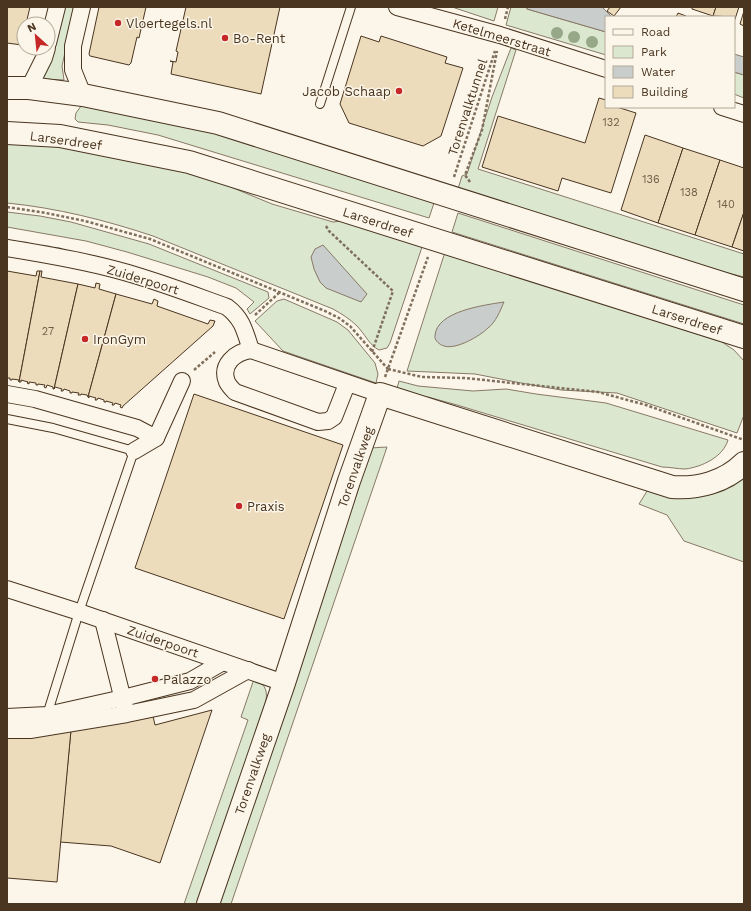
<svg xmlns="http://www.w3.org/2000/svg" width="751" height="911" font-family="'Work Sans',sans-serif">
	<rect width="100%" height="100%" fill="#fbf6e9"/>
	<g fill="#dce7d0" stroke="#887966">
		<polygon points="63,7 75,7 62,66 64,80 40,79"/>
		<polygon points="452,7 498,7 494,21"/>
		<polygon points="511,7 527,7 527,9 606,32 606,55 506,25"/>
		<polygon points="511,48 516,50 478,169 744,254 744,277 695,265 457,192 462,176 467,174 492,97"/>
		<polygon points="734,72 744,75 744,98 734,94"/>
		<polygon points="81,106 200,125 435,200 429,218 158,135 108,125 78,122 75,119 76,113"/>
		<path d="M 7,139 L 117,154 L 209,178 L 272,204 L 333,222 L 352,220 L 424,241 L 390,343 L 387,348 L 379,350 C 369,345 365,334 357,326 C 350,319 342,314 333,309 L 153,236 C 105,220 57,208 7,203 Z"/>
		<polygon points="7,212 40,216 71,222 149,244 268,292 269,298 250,314 247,309 254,302 236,288 208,277 127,252 86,241 7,227"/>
		<polygon points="458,213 744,305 744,324 452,232"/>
		<polygon points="445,252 722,342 734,350 744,361 744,415 737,433 617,393 561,390 521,383 475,374 407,371"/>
		<polygon points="284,299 337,322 348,330 375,363 378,374 376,383 283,351 255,321 277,301"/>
		<path d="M 399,381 L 418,386 L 473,391 L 506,389 L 536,394 L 606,403 L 728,440 C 723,457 702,467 685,469 C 678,469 670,467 662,467 L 457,405 L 428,397 L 416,399 L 396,392 Z"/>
		<polygon points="387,447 231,904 216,904 370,448"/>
		<polygon points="744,474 744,562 684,541 667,515 639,504 649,488"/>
		<path d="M 254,679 C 270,686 267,696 264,711 L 198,904 L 184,904 L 248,720 L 241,717 Z"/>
	</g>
	<g fill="#c9cecd" stroke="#887966">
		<polygon points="527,7 602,7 612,17 606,17 606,32 527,9"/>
		<polygon points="734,54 744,57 744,75 734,72"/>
		<polygon points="323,245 367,294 361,302 326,288 320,282 314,269 311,257 315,249"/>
		<path d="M 504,302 C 500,311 496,322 488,328 C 480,336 456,350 444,346 C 440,345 434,340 435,336 C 436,311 485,305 504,302 Z"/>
	</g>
	<g fill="#ecdcbc" stroke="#4a3520">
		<polygon points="7,7 30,7 26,24 24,24 24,36 22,45 7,43"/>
		<polygon points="99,7 146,7 139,38 137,37 131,63 129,65 90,56 89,54"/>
		<polygon points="186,7 280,7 261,94 171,74 173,62 170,61 176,62 178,52 176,51"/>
		<polygon points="610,7 621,7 614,16 607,11"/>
		<polygon points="692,7 716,7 713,16 692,9"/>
		<polygon points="716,7 739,7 734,22 734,17 713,16"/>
		<polygon points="744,11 744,26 740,24"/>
		<polygon points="678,13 686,16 686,17 676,17"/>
		<polygon points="361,36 379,42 381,36 447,57 445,63 463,68 441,136 423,146 349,123 340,104"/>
		<polygon points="599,98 606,100 606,107 617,107 636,113 611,193 562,178 558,191 482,167 498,116 585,143"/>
		<polygon points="645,135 683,148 658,223 621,210"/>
		<polygon points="683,148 720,160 695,235 658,223"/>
		<polygon points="720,160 744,168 744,212 732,247 695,235"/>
		<polygon points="744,212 744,251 732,247"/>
		<polygon points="7,271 36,276 37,271 40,271 19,382 19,380 12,379 12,380 10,380 10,378 7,378"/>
		<polygon points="40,271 42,271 41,277 78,284 54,389 53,389 53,387 47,385 46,388 44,387 45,385 38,384 38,385 36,385 36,383 29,382 29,384 27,383 28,382 21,380 21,382 19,382"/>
		<polygon points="96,283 100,284 99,289 116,294 88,397 87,395 81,394 81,395 78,395 79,393 72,392 72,393 70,393 70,391 64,389 63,391 61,391 62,389 55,387 54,389 78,284 95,288"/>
		<polygon points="116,294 152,304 154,299 158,301 157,306 208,324 210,320 215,321 213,326 123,406 122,408 120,407 121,405 115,403 114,405 112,405 113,403 106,401 106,402 104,402 104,400 98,398 97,400 95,400 96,398 89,396 89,398 88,397"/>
		<polygon points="194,394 343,445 284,619 135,568"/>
		<polygon points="212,710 160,863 111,846 60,842 71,730 153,716 155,725"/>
		<polygon points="71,730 57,882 7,878 7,738"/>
	</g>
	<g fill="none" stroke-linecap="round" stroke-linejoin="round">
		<g stroke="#4a3520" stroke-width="10">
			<g id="lane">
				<polyline points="320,104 351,7"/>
				<polyline points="7,419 53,428 134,451 79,612 47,715"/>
			</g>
		</g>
		<g stroke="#4a3520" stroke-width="18">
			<g id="street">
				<polyline points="82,7 73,46 73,70 83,95"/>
				<polyline points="397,7 500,35 606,69"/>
				<polyline points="48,43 57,7"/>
				<polyline points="29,88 44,58 47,48"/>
				<polyline points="722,107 744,114"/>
				<path d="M 7,248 C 44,254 81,260 117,270 C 155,280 191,294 227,307 C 243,319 245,332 251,350"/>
				<path d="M 347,384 L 334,417 L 328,421 L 318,422 L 235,392 C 232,389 229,386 227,382 C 220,365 235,352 251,350 L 380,394"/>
				<polyline points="7,394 35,399 137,428 156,438"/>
				<polyline points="134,451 156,438 182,381"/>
				<polyline points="7,589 79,612 284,683"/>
				<polyline points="103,620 125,708"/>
				<polyline points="7,717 47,715 123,698 190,681 223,662"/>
				<polyline points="7,730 30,730 127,714 194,700 248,670"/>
			</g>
		</g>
		<g stroke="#4a3520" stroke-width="24">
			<g id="secondary">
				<polyline points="7,88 29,88 83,95 218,123 744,290"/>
				<polyline points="7,133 60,136 189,162 744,337"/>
				<path d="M 208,904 L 284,683 L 349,481 L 380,394 L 672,487 C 698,489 725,482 744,463"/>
			</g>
		</g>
		<g stroke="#7f6f5c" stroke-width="2.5" stroke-dasharray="3 2" stroke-linecap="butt">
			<polyline points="505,19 508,7"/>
			<polyline points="454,177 495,51"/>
			<polyline points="470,182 465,175 482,130 497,51"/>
			<polyline points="7,207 46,213 85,221 150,239 325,311 339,318 350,326 388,369"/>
			<polyline points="326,226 329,231 393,291 372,352"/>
			<polyline points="255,315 280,292"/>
			<polyline points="388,369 422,377 465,378 598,392 646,405 744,440"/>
			<polyline points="194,370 215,352"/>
			<polyline points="385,377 428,257"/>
		</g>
		<use href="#lane" stroke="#fbf6e9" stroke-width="8"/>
		<use href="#street" stroke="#fbf6e9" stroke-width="16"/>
		<use href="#secondary" stroke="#fbf6e9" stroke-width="22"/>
	</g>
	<g fill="#96a887">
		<circle cx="557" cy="33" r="6"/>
		<circle cx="574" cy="37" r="6"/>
		<circle cx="592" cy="42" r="6"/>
	</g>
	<g fill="#c62828" stroke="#fbf6e9" stroke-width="1.5">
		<circle cx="118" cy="23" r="4"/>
		<circle cx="225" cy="38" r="4"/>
		<circle cx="399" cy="91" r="4"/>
		<circle cx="85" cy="339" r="4"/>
		<circle cx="239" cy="506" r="4"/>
		<circle cx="155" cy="679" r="4"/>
	</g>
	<g text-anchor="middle" stroke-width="3" stroke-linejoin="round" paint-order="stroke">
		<g font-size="11" fill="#725f47">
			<text x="611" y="126">132</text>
			<text x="651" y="183">136</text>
			<text x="689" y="196">138</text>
			<text x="726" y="208">140</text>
			<text x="48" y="335">27</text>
		</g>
		<g font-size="13" fill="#4a3520" stroke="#fbf6e9" text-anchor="start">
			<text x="126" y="28">Vloertegels.nl</text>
			<text x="233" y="43">Bo-Rent</text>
			<text x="391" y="96" text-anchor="end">Jacob Schaap</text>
			<text x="93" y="344">IronGym</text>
			<text x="247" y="511">Praxis</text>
			<text x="163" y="684">Palazzo</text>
		</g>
		<g font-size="13" fill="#4a3520" stroke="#fbf6e9">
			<text transform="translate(502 37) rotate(17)" y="5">Ketelmeerstraat</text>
			<text transform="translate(467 107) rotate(-72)" y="5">Torenvalktunnel</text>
			<text transform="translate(66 140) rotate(8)" y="5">Larserdreef</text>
			<text transform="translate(378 222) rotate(18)" y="5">Larserdreef</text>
			<text transform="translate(143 279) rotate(17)" y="5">Zuiderpoort</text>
			<text transform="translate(687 319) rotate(18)" y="5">Larserdreef</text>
			<text transform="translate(355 467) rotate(-71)" y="5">Torenvalkweg</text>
			<text transform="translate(163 641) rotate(19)" y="5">Zuiderpoort</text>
			<text transform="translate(252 774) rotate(-71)" y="5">Torenvalkweg</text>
		</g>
	</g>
	<rect width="751" height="911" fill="none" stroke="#4a3520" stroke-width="16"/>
	<rect x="605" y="16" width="130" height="92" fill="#fbf6e9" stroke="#b4a999"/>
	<rect x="613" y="29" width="20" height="6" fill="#fbf6e9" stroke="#b4a999"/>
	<text x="641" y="36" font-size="12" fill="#4a3520">Road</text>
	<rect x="613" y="46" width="20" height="12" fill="#dce7d0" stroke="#b4a999"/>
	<text x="641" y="56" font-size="12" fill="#4a3520">Park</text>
	<rect x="613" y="66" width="20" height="12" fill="#c9cecd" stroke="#b4a999"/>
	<text x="641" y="76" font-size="12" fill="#4a3520">Water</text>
	<rect x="613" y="86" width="20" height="12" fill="#ecdcbc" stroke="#b4a999"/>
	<text x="641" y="96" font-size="12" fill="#4a3520">Building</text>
	<g transform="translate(36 36) rotate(333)"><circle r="19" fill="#fbf6e9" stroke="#b4a999"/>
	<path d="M0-3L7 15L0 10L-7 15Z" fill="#c62828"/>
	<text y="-6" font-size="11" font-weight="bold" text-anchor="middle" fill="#4a3520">N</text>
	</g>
</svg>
